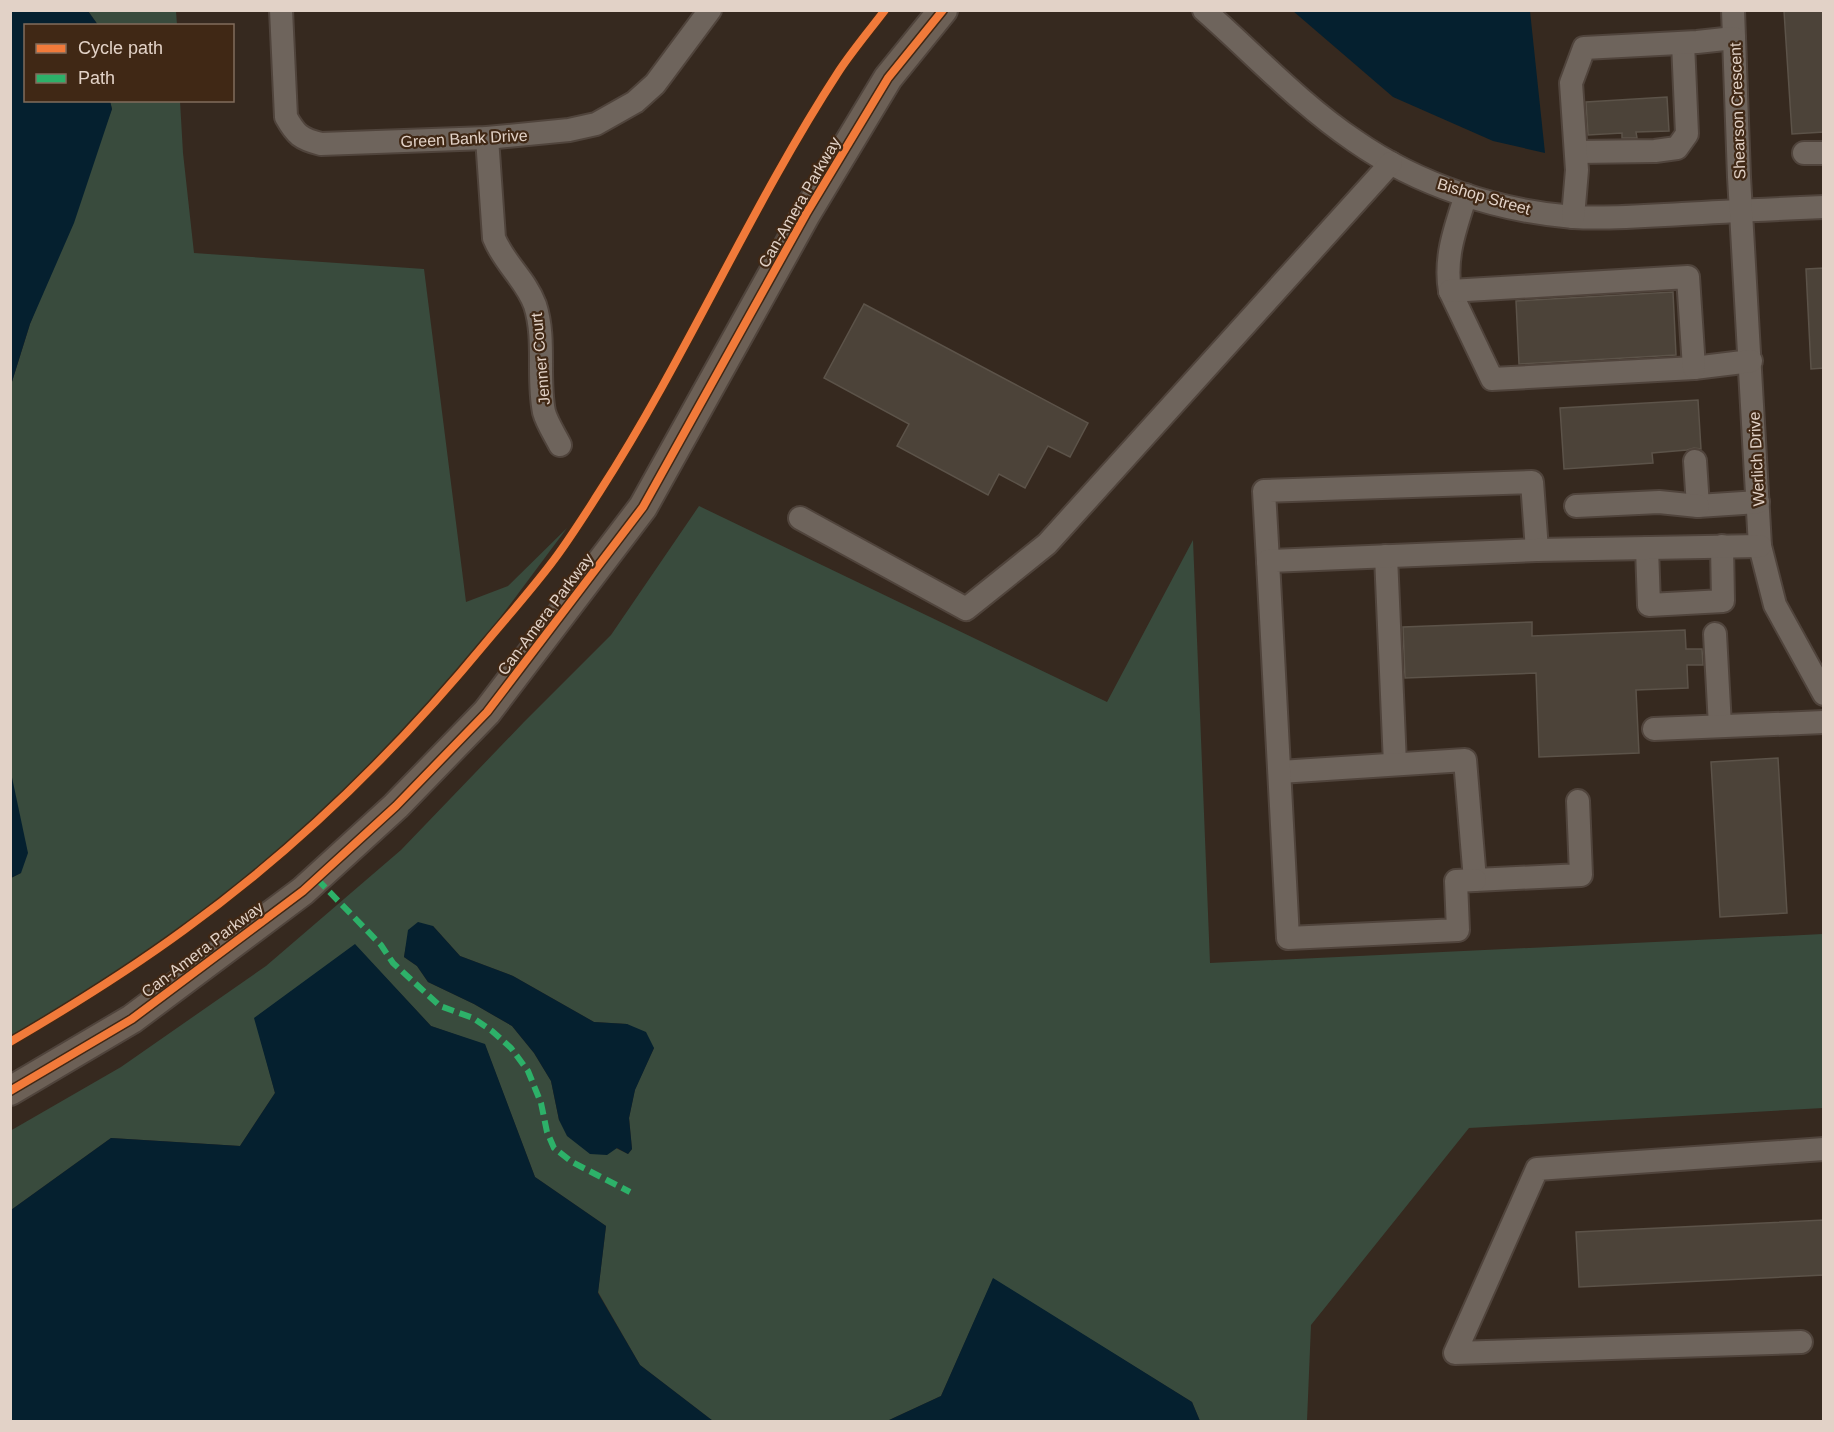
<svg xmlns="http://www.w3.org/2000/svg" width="1834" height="1432" font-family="Arial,sans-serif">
	<rect width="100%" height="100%" fill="#36291f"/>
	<g fill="#394b3d" fill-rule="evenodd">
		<polygon points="88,11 176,11 177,25 98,25"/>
		<polygon points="110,101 180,101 183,153 194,253 424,269 466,602 508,586 567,528 441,697 260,870 187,928 107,984 11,1042 11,878 21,873 10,768 11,385 30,324 112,109"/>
		<path d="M 699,506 L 1107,702 L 1193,540 L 1210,963 L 1823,934 L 1823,1108 L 1469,1128 L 1311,1325 L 1307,1421 L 1200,1421 L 1192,1402 L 993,1279 L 941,1396 L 887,1421 L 713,1421 L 640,1365 L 598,1292 L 606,1226 L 535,1177 L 485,1045 L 431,1026 L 355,945 L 255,1018 L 275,1093 L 240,1146 L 111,1138 L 11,1210 L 10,1131 L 121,1067 L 266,966 L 401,850 L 524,722 L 611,635 ZM 433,926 L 460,956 L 513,976 L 594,1022 L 627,1024 L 654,1048 L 635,1089 L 629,1118 L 632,1149 L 628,1154 L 559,1120 L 551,1081 L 534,1053 L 512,1026 L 474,1004 L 428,982 L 417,966 L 404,957 L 406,946 Z"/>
	</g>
	<g fill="#05202f">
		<polygon points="11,10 88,11 98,25 26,26 26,100 110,101 112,109 74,223 30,324 11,385"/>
		<polygon points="1293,11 1530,11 1545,153 1493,141 1393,97"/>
		<polygon points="10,768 28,853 21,873 11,878"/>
		<polygon points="418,922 433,926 460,956 513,976 594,1022 627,1024 646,1032 654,1048 635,1090 629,1118 632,1149 628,1154 617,1148 607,1155 590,1154 567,1136 559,1120 551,1081 534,1053 512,1026 474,1004 428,982 417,966 404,957 408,930"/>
		<polygon points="355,944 431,1026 485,1044 535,1177 606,1226 598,1293 640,1365 713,1421 11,1421 11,1210 111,1138 240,1146 275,1093 254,1018"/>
		<polygon points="993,1278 1192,1402 1200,1421 887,1421 941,1396"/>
	</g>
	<g fill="#4c4339" stroke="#5c5349" stroke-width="1.5">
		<polygon points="1824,10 1824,132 1792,134 1784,11"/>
		<polygon points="1667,97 1669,131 1636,132 1637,138 1622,138 1622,133 1588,135 1586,102"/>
		<polygon points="1824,268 1824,368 1811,369 1806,269"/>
		<polygon points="1673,292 1676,355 1519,364 1516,301"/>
		<polygon points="864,304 1088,423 1070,457 1048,446 1025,488 999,474 988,495 897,446 909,424 824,378"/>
		<polygon points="1698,400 1701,449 1694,448 1687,450 1652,453 1653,463 1564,469 1560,408"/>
		<polygon points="1532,622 1532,636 1685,630 1686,649 1702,649 1703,665 1687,665 1688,688 1636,690 1639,753 1539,757 1536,673 1405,678 1403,627"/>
		<polygon points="1778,758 1787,913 1720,917 1711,762"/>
		<polygon points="1824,1220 1824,1275 1579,1287 1576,1232"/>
	</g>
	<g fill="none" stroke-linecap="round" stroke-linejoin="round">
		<g stroke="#50443c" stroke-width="26">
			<g id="minor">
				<path d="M 281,10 L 286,117 C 296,135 301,139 321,144 L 487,138 L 569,130 L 596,124 L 635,102 L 655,84 L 710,10"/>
				<path d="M 1204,10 C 1254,54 1300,104 1355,141 C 1418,185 1498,211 1573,217 C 1609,219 1646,216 1682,214 C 1729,211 1776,209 1824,207"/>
				<polyline points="1733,10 1739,177 1760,546 1775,605 1824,694"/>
				<path d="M 487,138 L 494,238 C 504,263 526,280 535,305 C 546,339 537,377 544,412 C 547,423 555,435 560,445"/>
				<polyline points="1576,152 1655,151 1677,148 1687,134 1683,43"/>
				<polyline points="1804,153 1824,153"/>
				<path d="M 1466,195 C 1456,226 1444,257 1450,291 L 1492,379 L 1694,368 L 1751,361"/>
				<polyline points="1573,217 1577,170 1571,83 1584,48 1697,42 1734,38"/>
				<polyline points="1450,291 1688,277 1694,368"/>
				<polyline points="1695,461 1698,506 1758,502"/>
				<polyline points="1576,506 1659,502 1698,506"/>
				<polyline points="800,518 966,609 1047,544 1391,163"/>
				<polyline points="1647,548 1649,605 1723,601 1722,546"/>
				<polyline points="1386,556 1395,764"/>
				<polyline points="1268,561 1264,491 1532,482 1537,550"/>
				<polyline points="1715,634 1720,726"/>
				<polyline points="1654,729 1824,722"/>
				<polyline points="1280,772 1465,760 1475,880 1581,875 1578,801"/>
				<polyline points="1475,880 1456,881 1458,930 1288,938 1268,561 1537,550 1760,546"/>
				<polyline points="1801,1342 1455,1353 1537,1169 1824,1149"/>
			</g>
		</g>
		<g stroke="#50443c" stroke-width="32">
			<polyline id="major" points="10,1091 132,1019 303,891 396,806 487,712 643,507 806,214 888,78 943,10"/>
		</g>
		<use href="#minor" stroke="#6e645c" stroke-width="22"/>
		<use href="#major" stroke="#6c6056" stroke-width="28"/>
		<polyline stroke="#2db169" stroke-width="6" stroke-dasharray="12 6" stroke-linecap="butt" points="317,879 381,945 393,963 440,1006 473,1018 492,1031 511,1048 528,1071 541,1103 547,1132 554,1148 572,1162 630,1192"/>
		<g stroke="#402815" stroke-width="11">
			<g id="cycleway">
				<path d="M 10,1042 C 70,1007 128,971 184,930 C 299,847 399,748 488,640 C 509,615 530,591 550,565 C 568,542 584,516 600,491 C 687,356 751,206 839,71 C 853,50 869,31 885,10"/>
				<polyline points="10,1091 132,1019 303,891 396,806 487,712 643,507 806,214 888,78 943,10"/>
			</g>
		</g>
		<use href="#cycleway" stroke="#f17a3a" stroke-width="8"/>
	</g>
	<g text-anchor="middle" stroke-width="4.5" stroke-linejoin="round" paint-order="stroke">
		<g font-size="16" fill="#e2d2c7" stroke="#402815">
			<text transform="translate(1737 111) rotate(-92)" y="6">Shearson Crescent</text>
			<text transform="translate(464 138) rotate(-3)" y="6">Green Bank Drive</text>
			<text transform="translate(1484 196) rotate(16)" y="6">Bishop Street</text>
			<text transform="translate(799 202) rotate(-60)" y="6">Can-Amera Parkway</text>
			<text transform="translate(540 359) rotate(-95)" y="6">Jenner Court</text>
			<text transform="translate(1756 459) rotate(-93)" y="6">Werlich Drive</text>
			<text transform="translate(545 614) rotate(-53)" y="6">Can-Amera Parkway</text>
			<text transform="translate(202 949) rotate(-37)" y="6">Can-Amera Parkway</text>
		</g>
	</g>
	<rect width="1834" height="1432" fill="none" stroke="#e2d2c7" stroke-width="24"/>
	<rect x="24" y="24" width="210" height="78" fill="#402815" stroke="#816c5c" stroke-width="1.5"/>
	<rect x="36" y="44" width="30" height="9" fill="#f17a3a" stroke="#816c5c" stroke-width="1.5"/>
	<text x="78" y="54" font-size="18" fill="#e2d2c7">Cycle path</text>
	<rect x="36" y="74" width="30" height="9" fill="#2db169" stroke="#816c5c" stroke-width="1.5"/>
	<text x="78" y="84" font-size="18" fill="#e2d2c7">Path</text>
</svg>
